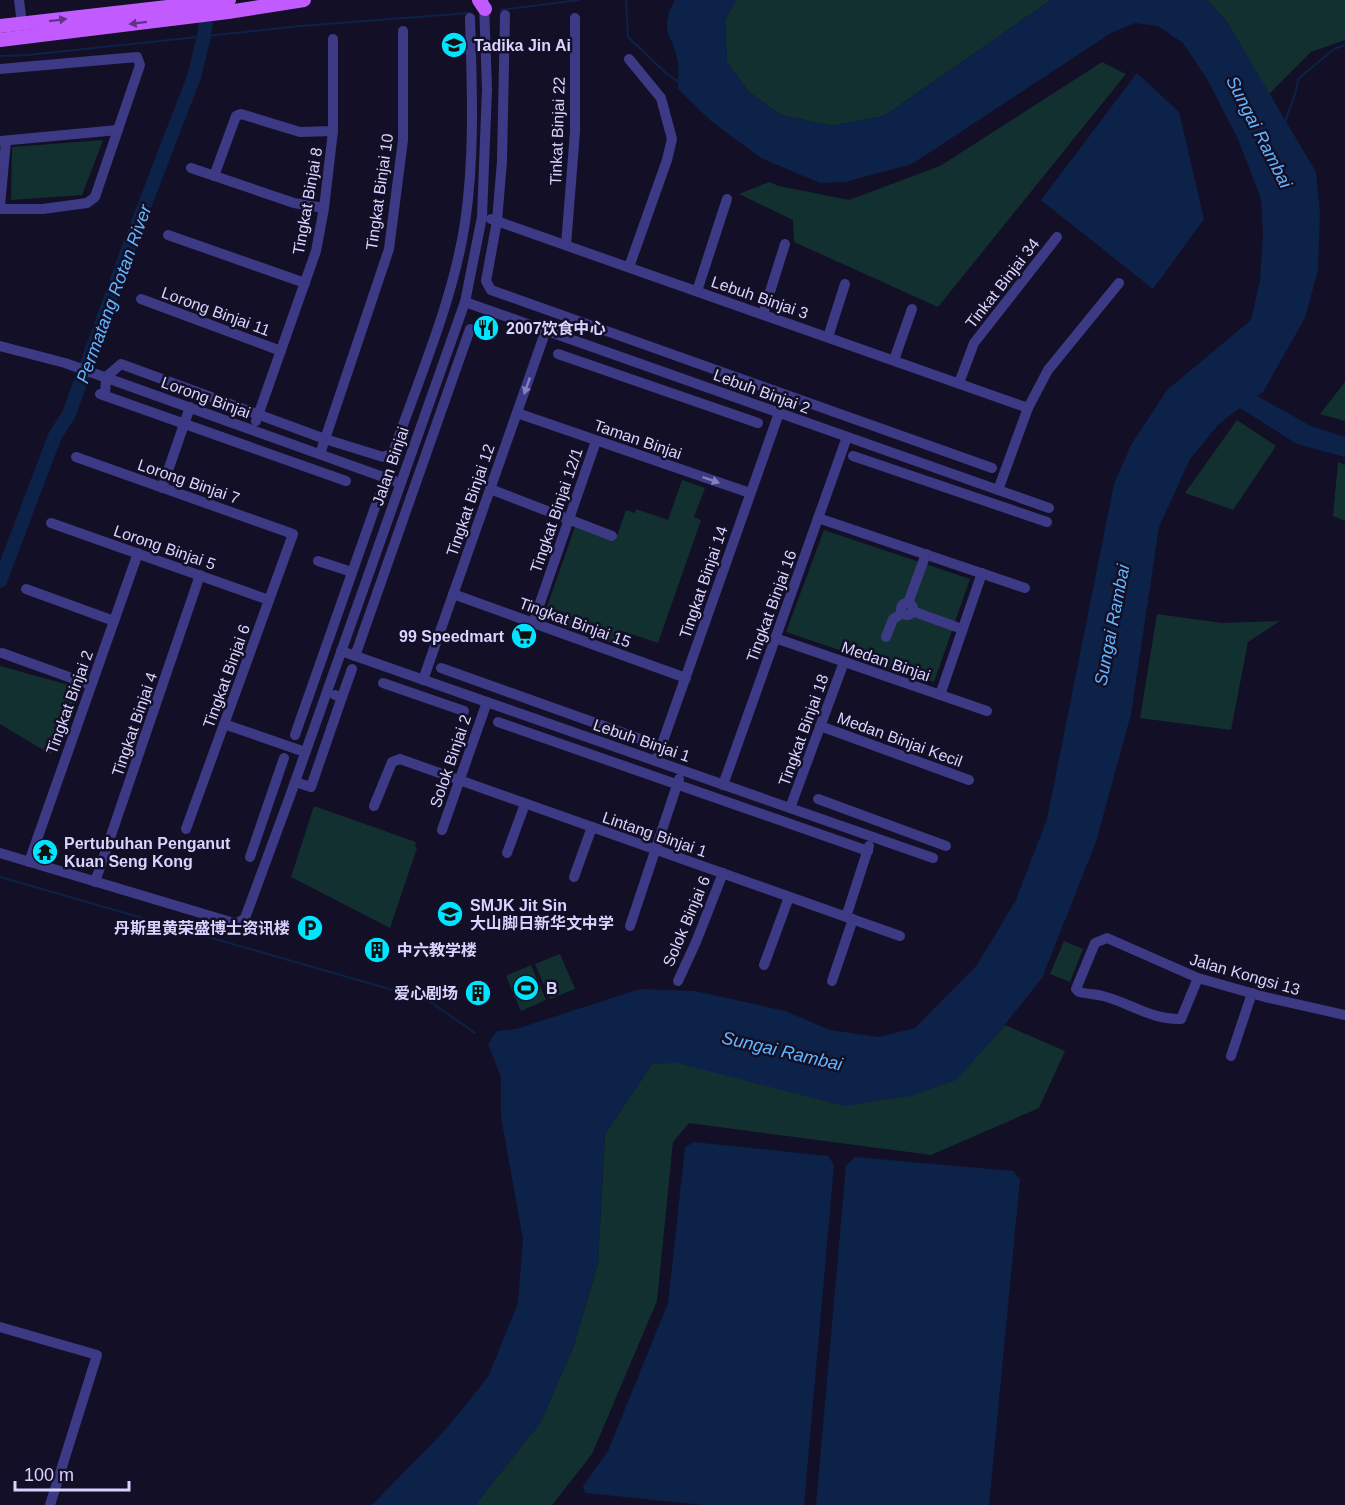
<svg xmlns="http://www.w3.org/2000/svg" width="1345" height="1505" font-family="Helvetica,'Noto Sans SC',sans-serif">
	<rect width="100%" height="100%" fill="#130f26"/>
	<g fill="#12302f">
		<polygon points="736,0 1051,0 884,116 832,126 781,115 749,92 727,62 725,20"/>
		<polygon points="1207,0 1345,0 1345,40 1311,52 1269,94 1227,22"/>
		<polygon points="1102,62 1126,74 938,307 794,242 793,220 739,194 769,182 779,186 849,200 940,166"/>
		<polygon points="103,140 82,195 11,200 12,147"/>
		<polygon points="1345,382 1345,421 1320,414"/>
		<polygon points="1237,420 1276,446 1233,510 1185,493"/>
		<polygon points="1338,462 1345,465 1345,521 1333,516"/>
		<polygon points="682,480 705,488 694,517 701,520 658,643 619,630 614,644 543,618 575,527 615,541 626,510 635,513 636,509 668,520"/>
		<polygon points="824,530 970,579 934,682 786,632"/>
		<polygon points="1157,614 1222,623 1280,621 1248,642 1231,730 1140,718"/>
		<polygon points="0,666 73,686 78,694 61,744 50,754 0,724"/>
		<polygon points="314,806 416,842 415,846 417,848 390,928 291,877"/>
		<polygon points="1064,941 1083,949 1070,982 1050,974"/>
		<polygon points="560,954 575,989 550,999 535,964"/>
		<polygon points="531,965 546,1000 521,1011 506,976"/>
		<polygon points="1005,1025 1065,1051 1039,1108 931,1155 689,1123 673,1142 657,1301 592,1454 552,1505 475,1505 540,1423 573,1348 598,1263 605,1134 652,1064 995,1037"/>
	</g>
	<g fill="#0c2248">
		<path d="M 675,0 L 736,0 L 725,20 L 727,62 L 749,92 L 781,115 L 832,126 L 884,116 L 1051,0 L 1207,0 L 1227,22 L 1316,172 L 1320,212 L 1318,270 L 1305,318 L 1263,392 L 1257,396 L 1311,426 L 1345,437 L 1345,457 L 1297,444 L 1240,408 L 1219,424 L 1190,459 L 1159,527 L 1131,714 L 1096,842 L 1042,978 L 995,1037 L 956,1080 L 911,1096 L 844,1106 L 677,1063 L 652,1064 L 605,1134 L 598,1263 L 573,1348 L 540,1423 L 475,1505 L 372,1505 L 447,1428 L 488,1377 L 518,1303 L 523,1239 L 501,1117 L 501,1077 L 488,1044 L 497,1031 L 516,1029 L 640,989 L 695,991 L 785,1011 L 830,1030 L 879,1037 L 915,1028 L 977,965 L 1016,900 L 1047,819 L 1114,484 L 1131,445 L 1167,390 L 1251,320 L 1260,280 L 1263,234 L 1261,199 L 1238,139 L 1207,79 L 1183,43 L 1158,26 L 1135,23 L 1111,33 L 912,164 L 845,182 L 820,183 L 761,158 L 711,121 L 678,89 C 678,81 679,72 678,64 C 674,34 657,33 675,0 Z"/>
		<polygon points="1137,73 1179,112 1204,219 1153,289 1041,200"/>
		<polygon points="694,1142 828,1156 834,1165 804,1505 703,1505 585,1493 583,1486 608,1451 668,1303 685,1147"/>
		<polygon points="855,1157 1013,1171 1020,1179 989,1505 816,1505 846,1166"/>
	</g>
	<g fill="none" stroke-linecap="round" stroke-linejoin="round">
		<g stroke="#0c2248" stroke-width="2">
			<polyline points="626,0 628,37 667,74 679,82"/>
			<polyline points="501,10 579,0"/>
			<polyline points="0,56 28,55 300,26 469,13"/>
			<path d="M 1285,123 C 1289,108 1297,95 1298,79 L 1334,49 L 1345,45"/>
			<polyline points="0,877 417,997 432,1003 475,1033"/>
		</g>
		<polyline stroke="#0c2248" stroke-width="14" points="0,581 55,436 69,414 135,230 194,77 204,36 208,5"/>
		<g stroke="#3d3a85" stroke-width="10">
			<polyline points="19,0 22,24"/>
			<polyline points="505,15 502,161 497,221 486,281 491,290 992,468"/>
			<polyline points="629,59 661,98 672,139 667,160 629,267"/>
			<polyline points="0,69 137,57 140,65 95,197 87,203 43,209 0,209"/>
			<polyline points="0,141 118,130"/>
			<polyline points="191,168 294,203 324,208"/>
			<polyline points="214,176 236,116 241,114 300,132 333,131"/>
			<polyline points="0,205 6,141"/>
			<polyline points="491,219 1028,408"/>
			<polyline points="168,235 305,283"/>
			<polyline points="566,245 575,132 575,18"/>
			<polyline points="697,291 727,199"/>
			<polyline points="141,299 281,351"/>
			<polyline points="465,302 1049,508"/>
			<polyline points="763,314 785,244"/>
			<polyline points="828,337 845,284"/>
			<polyline points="0,346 65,363 400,483"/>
			<polyline points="558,354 758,423"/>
			<polyline points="894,360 912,309"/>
			<polyline points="959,383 974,343 1057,237"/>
			<polyline points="100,394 346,481"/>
			<path d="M 105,395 L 106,377 L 121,364 L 325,439 L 383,457 L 393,453 C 419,378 453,301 465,223 C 475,155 472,86 470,18"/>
			<polyline points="517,413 750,493"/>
			<polyline points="256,421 316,251 324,208 333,131 333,39"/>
			<polyline points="320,454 389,249 403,140 403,31"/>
			<polyline points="853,456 1047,522"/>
			<polyline points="76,457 293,534 186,829"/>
			<polyline points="162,488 190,407"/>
			<polyline points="490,489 612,536"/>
			<polyline points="998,490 1028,408 1048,370 1119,283"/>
			<polyline points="818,518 1025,588"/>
			<polyline points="51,523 269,600"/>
			<polyline points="318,561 352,572"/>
			<polyline points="26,589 114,621"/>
			<polyline points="453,594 686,678"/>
			<circle cx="907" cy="609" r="6"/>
			<polyline points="908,603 926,554"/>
			<polyline points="912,611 962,629"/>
			<polyline points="533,623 596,441"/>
			<polyline points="886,637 893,619 903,613"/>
			<polyline points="775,638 987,711"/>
			<polyline points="341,651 933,858"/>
			<polyline points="2,653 91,685"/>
			<polyline points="355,656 470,329"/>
			<polyline points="441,668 646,741"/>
			<polyline points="423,680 546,330"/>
			<polyline points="383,683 464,711"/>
			<polyline points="335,695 342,697 352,669"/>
			<polyline points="940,695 982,573"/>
			<polyline points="498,722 868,851"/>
			<polyline points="224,724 305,752"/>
			<polyline points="820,726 969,780"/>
			<polyline points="295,735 379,496"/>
			<polyline points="656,761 779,413"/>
			<polyline points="295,782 311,787 342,697"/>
			<polyline points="723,785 847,437"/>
			<polyline points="818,799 946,846"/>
			<polyline points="374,806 392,762 400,759 900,936"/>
			<polyline points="790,808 844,662"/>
			<polyline points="442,830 487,702"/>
			<polyline points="0,853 234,923 240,922 245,918 290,796 465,302 482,217 487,89 484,3"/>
			<polyline points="507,853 525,804"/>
			<polyline points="250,857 284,758"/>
			<polyline points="29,862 138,553"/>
			<polyline points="574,877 592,827"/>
			<polyline points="95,882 200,575"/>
			<polyline points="846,917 869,846"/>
			<polyline points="630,926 679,779"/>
			<polyline points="764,965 789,897"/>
			<path d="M 1198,978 L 1181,1019 C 1152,1020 1130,1003 1103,996 C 1095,994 1087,994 1079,992 L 1076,989 L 1095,943 L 1107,938 L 1198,978 L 1265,997 L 1345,1015"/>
			<polyline points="678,981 696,942 723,873"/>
			<polyline points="832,981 853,919"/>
			<polyline points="1231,1056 1252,993"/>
			<polyline points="0,1327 97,1355 50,1505"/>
		</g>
		<g stroke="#c25bff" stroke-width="14">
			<polyline points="479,0 485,9"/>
			<polyline points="0,26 229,0"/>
			<polyline points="0,40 228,12 304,0"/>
		</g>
	</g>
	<defs><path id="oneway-solid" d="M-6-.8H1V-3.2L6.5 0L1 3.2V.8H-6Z" transform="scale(1.5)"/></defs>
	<g fill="#623188">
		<use href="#oneway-solid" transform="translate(58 20) rotate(-7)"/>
		<use href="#oneway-solid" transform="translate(138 23) rotate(173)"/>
	</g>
	<g fill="#837fbc">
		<use href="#oneway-solid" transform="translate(527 386) rotate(109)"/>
		<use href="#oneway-solid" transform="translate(711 480) rotate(19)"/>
	</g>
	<defs>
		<g id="school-disc" transform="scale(1.35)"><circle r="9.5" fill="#00e5ff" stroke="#130f26"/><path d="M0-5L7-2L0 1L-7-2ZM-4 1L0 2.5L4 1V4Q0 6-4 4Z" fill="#111"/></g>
		<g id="restaurant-disc" transform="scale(1.35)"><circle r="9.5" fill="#00e5ff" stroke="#130f26"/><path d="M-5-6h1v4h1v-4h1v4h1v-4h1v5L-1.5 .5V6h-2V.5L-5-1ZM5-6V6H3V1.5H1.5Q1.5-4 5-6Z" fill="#111"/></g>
		<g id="supermarket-disc" transform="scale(1.35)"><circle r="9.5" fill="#00e5ff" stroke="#130f26"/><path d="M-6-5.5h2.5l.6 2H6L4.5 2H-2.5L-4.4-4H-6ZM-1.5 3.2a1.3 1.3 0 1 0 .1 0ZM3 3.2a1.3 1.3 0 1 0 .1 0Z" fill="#111"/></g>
		<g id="temple-disc" transform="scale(1.35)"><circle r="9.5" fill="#00e5ff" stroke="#130f26"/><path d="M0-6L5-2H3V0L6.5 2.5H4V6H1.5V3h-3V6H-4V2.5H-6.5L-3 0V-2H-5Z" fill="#111"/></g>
		<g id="parking-disc" transform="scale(1.35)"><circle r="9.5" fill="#00e5ff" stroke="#130f26"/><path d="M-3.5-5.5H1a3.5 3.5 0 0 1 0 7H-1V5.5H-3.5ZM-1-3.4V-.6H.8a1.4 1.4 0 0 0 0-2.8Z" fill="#111"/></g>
		<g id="building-disc" transform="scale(1.35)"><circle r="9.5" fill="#00e5ff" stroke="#130f26"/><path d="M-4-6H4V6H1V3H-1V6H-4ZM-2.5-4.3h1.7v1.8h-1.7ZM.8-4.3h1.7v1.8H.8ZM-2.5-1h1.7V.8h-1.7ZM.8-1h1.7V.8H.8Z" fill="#111"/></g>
		<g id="stadium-disc" transform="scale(1.35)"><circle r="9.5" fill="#00e5ff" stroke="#130f26"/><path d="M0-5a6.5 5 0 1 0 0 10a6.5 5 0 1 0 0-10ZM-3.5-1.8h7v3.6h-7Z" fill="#111"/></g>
	</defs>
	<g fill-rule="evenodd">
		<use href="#school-disc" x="454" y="45"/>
		<use href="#restaurant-disc" x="486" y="328"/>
		<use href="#supermarket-disc" x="524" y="636"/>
		<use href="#temple-disc" x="45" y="852"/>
		<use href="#school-disc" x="450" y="914"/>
		<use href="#parking-disc" x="310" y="928"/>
		<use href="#building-disc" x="377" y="950"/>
		<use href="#stadium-disc" x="526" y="988"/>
		<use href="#building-disc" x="478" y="993"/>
	</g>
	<g text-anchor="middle" stroke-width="5" stroke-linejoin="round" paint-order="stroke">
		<g font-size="16" font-weight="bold" fill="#d9d4ff" stroke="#130f26" text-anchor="start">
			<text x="474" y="51">Tadika Jin Ai</text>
			<text x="506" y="334">2007饮食中心</text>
			<text x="504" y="642" text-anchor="end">99 Speedmart</text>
			<text x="64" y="849">Pertubuhan Penganut<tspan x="64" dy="18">Kuan Seng Kong</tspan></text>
			<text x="470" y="911">SMJK Jit Sin<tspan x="470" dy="18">大山脚日新华文中学</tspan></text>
			<text x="290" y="934" text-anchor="end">丹斯里黄荣盛博士资讯楼</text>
			<text x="397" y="956">中六教学楼</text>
			<text x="546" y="994">B</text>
			<text x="458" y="999" text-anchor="end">爱心剧场</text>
		</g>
		<g font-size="16" fill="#d9d4ff" stroke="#130f26">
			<text transform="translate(557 131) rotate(-88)" y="6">Tinkat Binjai 22</text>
			<text transform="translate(379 192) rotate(-82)" y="6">Tingkat Binjai 10</text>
			<text transform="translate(307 201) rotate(-80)" y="6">Tingkat Binjai 8</text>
			<text transform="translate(1002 283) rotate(-52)" y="6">Tinkat Binjai 34</text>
			<text transform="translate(760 297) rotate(19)" y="6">Lebuh Binjai 3</text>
			<text transform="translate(216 311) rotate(20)" y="6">Lorong Binjai 11</text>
			<text transform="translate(762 391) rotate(20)" y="6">Lebuh Binjai 2</text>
			<text transform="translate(206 397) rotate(20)" y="6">Lorong Binjai</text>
			<text transform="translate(638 439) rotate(19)" y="6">Taman Binjai</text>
			<text transform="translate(390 466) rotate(-71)" y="6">Jalan Binjai</text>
			<text transform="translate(189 481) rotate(19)" y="6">Lorong Binjai 7</text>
			<text transform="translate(470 500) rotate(-71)" y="6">Tingkat Binjai 12</text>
			<text transform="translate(556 510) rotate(-71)" y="6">Tingkat Binjai 12/1</text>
			<text transform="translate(165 547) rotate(19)" y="6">Lorong Binjai 5</text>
			<text transform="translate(703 582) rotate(-71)" y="6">Tingkat Binjai 14</text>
			<text transform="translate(771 606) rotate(-70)" y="6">Tingkat Binjai 16</text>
			<text transform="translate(575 622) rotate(20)" y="6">Tingkat Binjai 15</text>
			<text transform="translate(886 661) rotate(19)" y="6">Medan Binjai</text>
			<text transform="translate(226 676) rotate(-70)" y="6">Tingkat Binjai 6</text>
			<text transform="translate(69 702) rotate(-70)" y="6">Tingkat Binjai 2</text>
			<text transform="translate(134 724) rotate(-71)" y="6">Tingkat Binjai 4</text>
			<text transform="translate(803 730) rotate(-70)" y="6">Tingkat Binjai 18</text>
			<text transform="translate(900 739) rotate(20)" y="6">Medan Binjai Kecil</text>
			<text transform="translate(642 740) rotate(19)" y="6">Lebuh Binjai 1</text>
			<text transform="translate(450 761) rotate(-71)" y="6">Solok Binjai 2</text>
			<text transform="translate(655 834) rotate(19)" y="6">Lintang Binjai 1</text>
			<text transform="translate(686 921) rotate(-67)" y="6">Solok Binjai 6</text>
			<text transform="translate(1245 974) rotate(16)" y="6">Jalan Kongsi 13</text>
		</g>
		<g font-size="18" font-style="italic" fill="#62b6ff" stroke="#130f26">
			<text transform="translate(1259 132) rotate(63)" y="6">Sungai Rambai</text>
			<text transform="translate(114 294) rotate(-70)" y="6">Permatang Rotan River</text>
			<text transform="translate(1112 625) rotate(-79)" y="6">Sungai Rambai</text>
			<text transform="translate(782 1051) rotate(13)" y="6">Sungai Rambai</text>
		</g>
	</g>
	<path d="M15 1481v9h114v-9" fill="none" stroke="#d9d4ff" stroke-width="3"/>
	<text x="24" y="1481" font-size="18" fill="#d9d4ff" stroke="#130f26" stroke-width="4.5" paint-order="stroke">100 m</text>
</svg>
